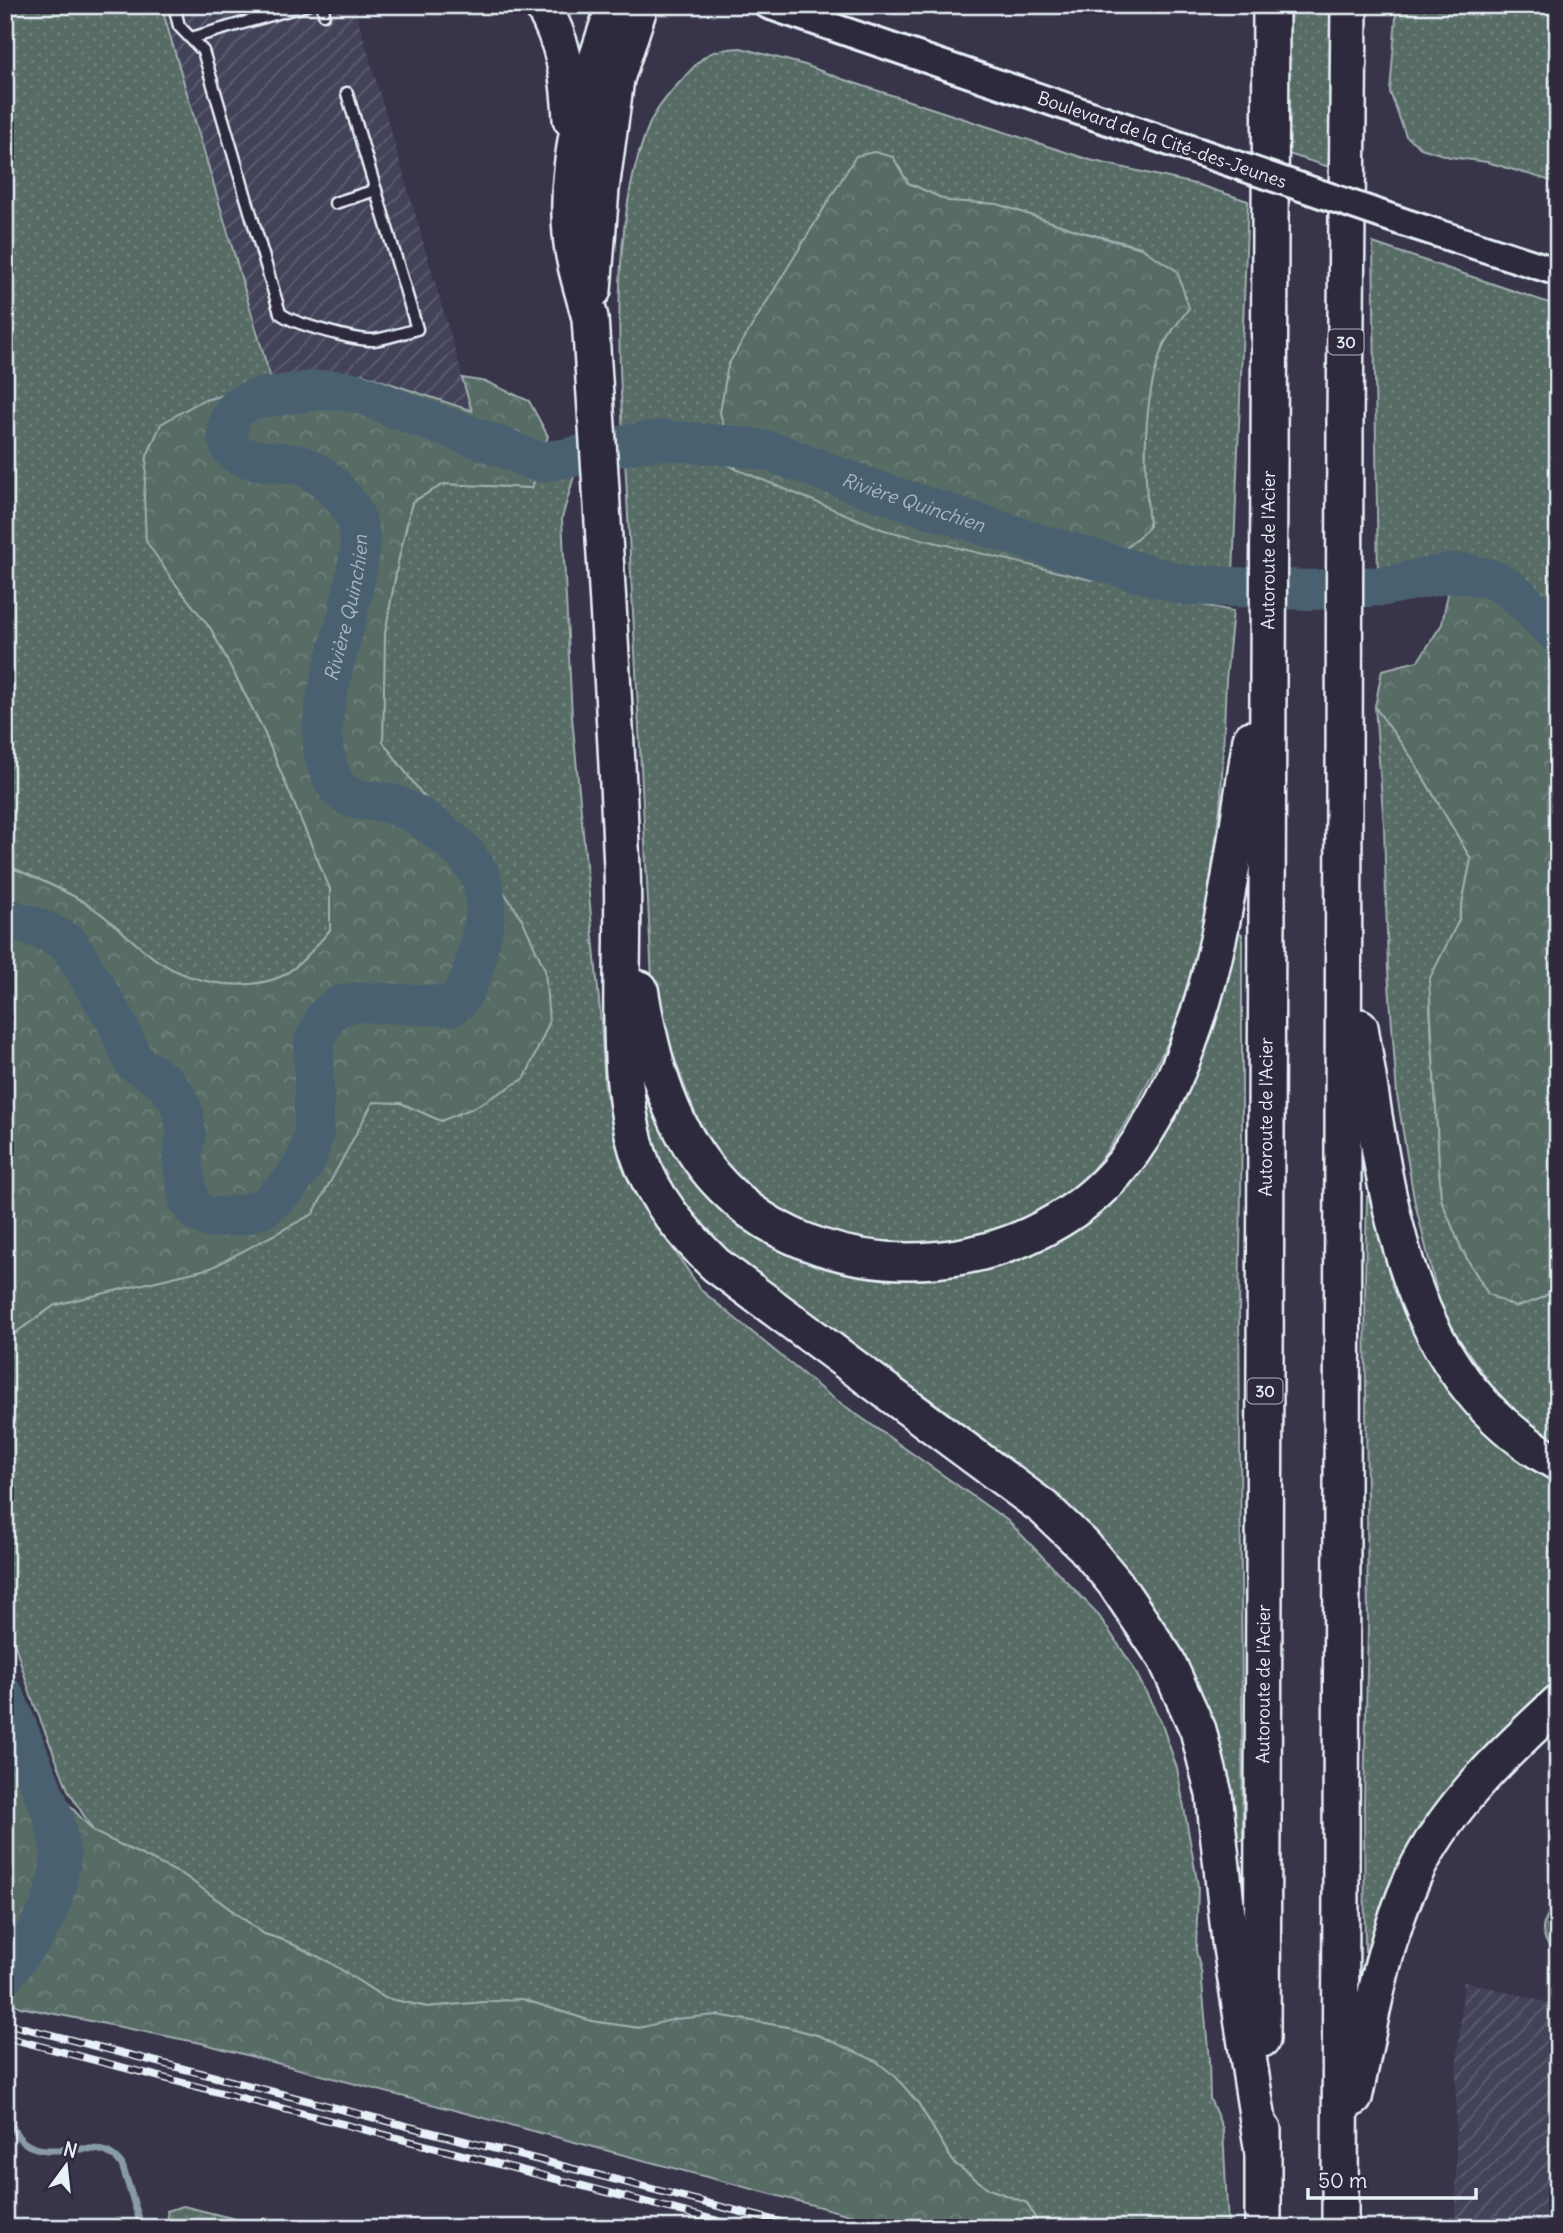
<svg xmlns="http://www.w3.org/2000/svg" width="1563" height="2233" font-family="Delius,sans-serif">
	<defs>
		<pattern id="industrial-furrows" width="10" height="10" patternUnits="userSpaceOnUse" patternTransform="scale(1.75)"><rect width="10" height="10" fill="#434259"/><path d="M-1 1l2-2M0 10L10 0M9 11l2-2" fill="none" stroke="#5e5e72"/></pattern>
		<pattern id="grass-dots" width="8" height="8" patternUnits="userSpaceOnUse" patternTransform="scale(1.75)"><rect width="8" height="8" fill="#596c66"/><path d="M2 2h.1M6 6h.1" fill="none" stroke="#71817d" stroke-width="1.8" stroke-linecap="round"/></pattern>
		<pattern id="forest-crowns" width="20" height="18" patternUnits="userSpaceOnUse" patternTransform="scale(1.75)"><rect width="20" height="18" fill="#596c66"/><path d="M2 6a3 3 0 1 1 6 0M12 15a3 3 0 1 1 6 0" fill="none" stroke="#71817d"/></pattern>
	</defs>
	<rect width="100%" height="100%" fill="#38354a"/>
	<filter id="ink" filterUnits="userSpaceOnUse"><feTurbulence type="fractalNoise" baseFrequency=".0143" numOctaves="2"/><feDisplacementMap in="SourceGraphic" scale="14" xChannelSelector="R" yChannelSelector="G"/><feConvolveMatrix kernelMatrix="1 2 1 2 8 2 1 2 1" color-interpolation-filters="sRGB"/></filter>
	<g filter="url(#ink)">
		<g fill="url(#industrial-furrows)">
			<polygon points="161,5 354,5 473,412 362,374 272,383"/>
			<polygon points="1464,1981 1558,2005 1558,2228 1456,2228 1456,2074"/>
		</g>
		<g fill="url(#grass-dots)" stroke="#a0aeaf" stroke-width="2">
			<path d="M 19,5 L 161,5 L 272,383 L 201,401 L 171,578 L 211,629 L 262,727 L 330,889 L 330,930 C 316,946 296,972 275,979 C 238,991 193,983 161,963 C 136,947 115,922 90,906 C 66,890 39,880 13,868 L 5,847 L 5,11 Z"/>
			<polygon points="1287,5 1330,5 1329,167 1285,153"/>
			<polygon points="1397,5 1558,5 1558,183 1487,162 1450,157 1421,148 1406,136 1390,92"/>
			<path d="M 741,48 L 805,65 L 842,79 L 1090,160 L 1199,185 L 1248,201 L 1233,574 C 1201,581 1150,565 1119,554 L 1149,527 C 1144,468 1141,400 1164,344 C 1170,331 1181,319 1189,308 L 1141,247 L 1078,231 L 997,204 L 948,201 L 908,183 L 893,157 L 720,412 L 727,439 L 706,435 L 623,435 C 618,339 612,215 649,125 C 654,112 670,92 680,82 C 704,56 704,50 741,48 Z"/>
			<polygon points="1373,243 1558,306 1558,612 1507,579 1455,562 1410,569 1378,579"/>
			<polygon points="668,448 720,460 736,469 1091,580 1099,579 1162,597 1233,611 1226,680 1221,800 1204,926 1174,1030 1132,1114 1105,1154 1080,1185 1041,1213 969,1241 869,1245 791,1220 757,1195 724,1163 696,1116 670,1047 652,979 625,458"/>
			<polygon points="576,469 562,518 572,717 601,1021 605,1090 633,1186 658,1227 702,1291 825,1392 1008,1521 1097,1613 1132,1665 1161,1722 1177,1768 1198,1886 1196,1951 1201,1971 1209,2061 1210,2099 1223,2129 1228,2228 1040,2228 1027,2203 989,2189 954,2163 918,2103 820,2036 787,2027 717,2015 640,2028 591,2021 522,1999 427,2007 385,1998 329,1962 286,1941 264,1934 185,1876 94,1832 69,1792 31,1696 5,1613 5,1340 55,1305 124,1287 355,1131 373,1101 401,1103 441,1121 421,793 383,742 385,633 398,562 412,502 444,484 532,488 537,473"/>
			<polygon points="1375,707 1412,758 1471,859 1459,920 1430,980 1430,1009 1441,1199 1462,1250 1488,1294 1537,1300 1558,1289 1558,1445 1539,1435 1501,1399 1443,1316 1414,1199 1397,1095 1388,970 1384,826"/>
			<path d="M 1239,933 L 1242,934 L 1242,1132 L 1239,1311 L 1243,1840 L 1236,1840 L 1183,1664 L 1161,1619 L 1132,1575 L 1099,1537 L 1074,1513 L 1013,1462 L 934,1402 L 835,1336 L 703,1233 L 659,1168 L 640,1092 L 649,1090 C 672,1122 694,1153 717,1185 C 726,1199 736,1216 747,1228 C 752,1233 759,1236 765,1240 C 801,1262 843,1273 885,1278 C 1034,1294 1158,1190 1203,1052 C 1216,1014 1223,973 1233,934 Z"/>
			<polygon points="1367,1196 1376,1196 1488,1433 1545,1476 1558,1482 1558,1684 1553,1687 1374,1950 1365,1951 1364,1803 1368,1624 1365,1280"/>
			<polygon points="183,2206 272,2228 170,2228 167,2211"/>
		</g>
		<g fill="url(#forest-crowns)" stroke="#a0aeaf" stroke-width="2">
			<path d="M 874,152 L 893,157 L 908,183 L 948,201 L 997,204 L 1078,231 L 1141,248 L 1177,271 L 1189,308 C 1181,319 1170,332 1164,344 C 1141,401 1144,468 1149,527 L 1091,580 L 884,530 L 736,469 L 720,413 L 728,365 L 856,156 Z"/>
			<path d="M 362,374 L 472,411 L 462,378 L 487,382 L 529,401 L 548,436 L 532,488 L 444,484 L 412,502 L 398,562 L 385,633 L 383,742 L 421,793 L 485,863 L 523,921 L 545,970 L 549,1023 L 525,1078 L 473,1108 L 441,1121 L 401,1103 L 373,1102 L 313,1214 L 211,1268 L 55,1305 L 5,1340 L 5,869 L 13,868 C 39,880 66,890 90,906 C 115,922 136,947 161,963 C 193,983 238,991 275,979 C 296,972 316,946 330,930 L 330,889 L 262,727 L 211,629 L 171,578 L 146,541 L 144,496 L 147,456 L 161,424 L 201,401 L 272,383 Z"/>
			<polygon points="1454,561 1507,579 1558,612 1558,1289 1537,1300 1515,1307 1488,1294 1462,1250 1441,1199 1429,980 1459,920 1471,859 1412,758 1375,707 1382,670 1418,661 1442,624"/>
			<polygon points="5,1722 20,1751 94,1832 185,1876 264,1934 286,1941 329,1962 385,1998 427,2007 522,1999 591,2021 639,2028 675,2019 717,2015 787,2027 820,2036 876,2061 896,2077 918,2103 954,2163 989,2189 1027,2203 1040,2228 899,2228 201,2043 20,2007 5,1998"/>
			<path d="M 1558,1894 L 1558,1988 L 1554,1973 L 1556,1954 C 1532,1929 1546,1922 1558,1894 Z"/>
		</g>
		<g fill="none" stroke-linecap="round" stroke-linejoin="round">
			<g stroke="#889ba6" stroke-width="7">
				<polyline points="5,2012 6,1974"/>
				<path d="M 5,2094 C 12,2194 93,2120 122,2165 L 142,2228"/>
			</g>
			<g stroke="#486170" stroke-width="40">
				<path id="s1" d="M 5,917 L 48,932 L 69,944 L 116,1021 L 134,1062 L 165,1082 L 178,1099 L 184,1115 L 186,1134 L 182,1158 L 189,1201 L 197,1212 L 210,1218 L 241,1215 L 265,1207 L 289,1185 L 306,1161 L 314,1133 L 314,1042 L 326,1016 L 338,1006 L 356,1002 L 452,1006 C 471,990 476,960 481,936 C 486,917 488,894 480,876 C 467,847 420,813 391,804 C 372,798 348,805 336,785 C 308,741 330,684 341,640 C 347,618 352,597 356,575 C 360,554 363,534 354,515 C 343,494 325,475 303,466 C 284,459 240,465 230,447 C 225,437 228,419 235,410 C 245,399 262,398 276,396 C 300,392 329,387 353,392 C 371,396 388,406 405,412 C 438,425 471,435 504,448 C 516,453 527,459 540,462 L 568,458 L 630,444 L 661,440 L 736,446 L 770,451 L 866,487 L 1041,544 L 1184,585 L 1310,590 L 1384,586 L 1450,573 L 1469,574 L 1494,580 L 1513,591 L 1558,635"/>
				<polyline points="5,1697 54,1819 61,1855 57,1885 48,1912 33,1937 5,1974"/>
			</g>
			<g stroke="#e8f1f8" stroke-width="15">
				<g id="lane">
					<path d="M 174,5 L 179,26 L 203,51 L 280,313 C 292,324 358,341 374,340 C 388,338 403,333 417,329 L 347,93"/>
					<polyline points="323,5 324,14"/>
					<polyline points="191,38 306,5"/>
					<polyline points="335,203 376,190"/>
				</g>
			</g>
			<g stroke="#e8f1f8" stroke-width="32">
				<g id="secondary">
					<polyline points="768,5 1199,152"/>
					<polyline points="1400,221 1558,272"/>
				</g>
			</g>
			<g stroke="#e8f1f8" stroke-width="40">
				<g id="highway">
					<path d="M 542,5 C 564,42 569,77 571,119"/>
					<path d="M 615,5 C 589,79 564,155 571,234 C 573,262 583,291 590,318 C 602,501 614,685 622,868 C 626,959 612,1066 638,1153 C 652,1197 684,1234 716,1265 L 1044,1508 L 1084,1546 L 1115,1583 L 1166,1659 L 1198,1730 L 1214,1794 L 1230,1941 L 1263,2153"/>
					<polyline points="593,290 601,189 616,79 640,5"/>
					<path d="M 640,989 C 652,1061 670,1133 723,1187 C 834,1300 1043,1280 1133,1151 C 1217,1032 1229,878 1251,739"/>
					<path d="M 1360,1027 C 1387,1187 1397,1375 1558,1463"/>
					<path id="s2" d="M 1262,2039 L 1271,5"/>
					<path d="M 1354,2098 C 1370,2025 1381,1946 1413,1877 C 1445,1808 1503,1754 1558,1703"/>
					<polyline points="1263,2130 1263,2228"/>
					<polyline points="1340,2228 1345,422 1349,5"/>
				</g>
			</g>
			<use href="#lane" stroke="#2f2a3d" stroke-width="10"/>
			<use href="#secondary" stroke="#2f2a3d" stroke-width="26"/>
			<use href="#highway" stroke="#2f2a3d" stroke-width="35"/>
			<g stroke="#e8f1f8" stroke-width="8">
				<g id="rail">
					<polyline points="5,2023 804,2228"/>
					<polyline points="5,2037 746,2228"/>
				</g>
			</g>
			<use href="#rail" stroke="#2f2a3d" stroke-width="5" stroke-dasharray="16" stroke-linecap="butt"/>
			<g stroke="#e8f1f8" stroke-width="32" stroke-linecap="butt">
				<polyline id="secondary-bridge" points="1199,152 1400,221"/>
			</g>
			<use href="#secondary-bridge" stroke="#2f2a3d" stroke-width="26"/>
		</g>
	</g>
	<g text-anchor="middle" stroke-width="5" stroke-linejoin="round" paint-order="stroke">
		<g fill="#2f2a3d" stroke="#b0b5c0" stroke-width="2">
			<rect x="1328.5" y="329.5" width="35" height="25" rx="5"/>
			<rect x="1247.5" y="1378.5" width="35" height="25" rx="5"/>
		</g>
		<g font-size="16" font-weight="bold" fill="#e8f1f8">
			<text x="1346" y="348">30</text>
			<text x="1265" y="1397">30</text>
		</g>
		<g font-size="18" fill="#e8f1f8" stroke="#2f2a3d">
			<text transform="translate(1162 140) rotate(19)" y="6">Boulevard de la Cité-des-Jeunes</text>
			<text dy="6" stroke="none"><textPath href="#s2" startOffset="1489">Autoroute de l'Acier</textPath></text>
			<text dy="6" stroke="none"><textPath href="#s2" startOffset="922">Autoroute de l'Acier</textPath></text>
			<text dy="6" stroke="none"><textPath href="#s2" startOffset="355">Autoroute de l'Acier</textPath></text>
		</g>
		<g font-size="19" font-style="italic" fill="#a8b7c2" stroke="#2f2a3d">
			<text dy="7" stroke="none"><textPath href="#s1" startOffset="2280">Rivière Quinchien</textPath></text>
			<text dy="7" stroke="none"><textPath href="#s1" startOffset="1290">Rivière Quinchien</textPath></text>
		</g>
	</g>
	<rect width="1563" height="2233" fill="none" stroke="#2f2a3d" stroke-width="28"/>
	<rect x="14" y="14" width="1535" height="2205" fill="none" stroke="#e8f1f8" stroke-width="2.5" filter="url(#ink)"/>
	<g transform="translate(66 2166) rotate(15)" stroke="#2f2a3d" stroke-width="5" paint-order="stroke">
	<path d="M0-5L12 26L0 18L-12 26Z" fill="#e8f1f8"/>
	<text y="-10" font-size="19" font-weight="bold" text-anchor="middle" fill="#e8f1f8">N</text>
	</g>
	<path d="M1308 2188v10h168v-10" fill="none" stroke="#e8f1f8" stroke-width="3.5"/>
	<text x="1318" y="2188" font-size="21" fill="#e8f1f8" stroke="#2f2a3d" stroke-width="5" paint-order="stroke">50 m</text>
</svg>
